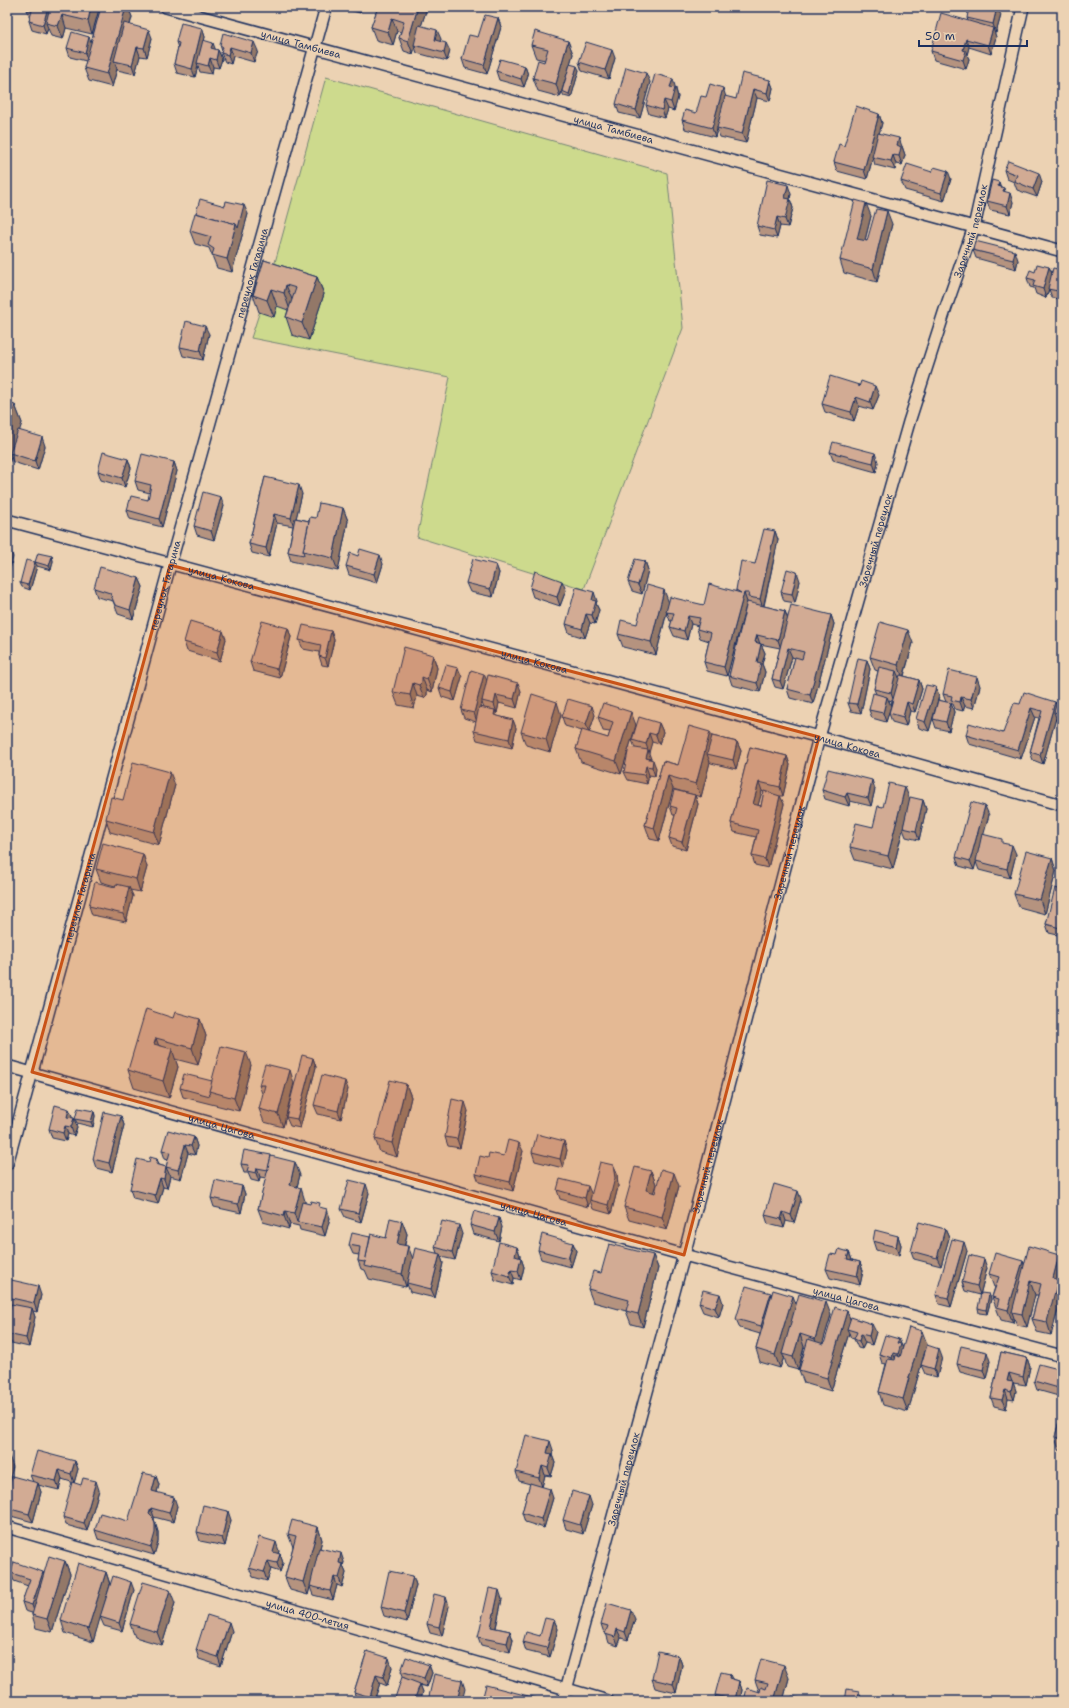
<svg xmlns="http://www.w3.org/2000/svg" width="1069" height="1708" font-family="'Shantell Sans',sans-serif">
	<rect width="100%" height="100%" fill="#ecd2b3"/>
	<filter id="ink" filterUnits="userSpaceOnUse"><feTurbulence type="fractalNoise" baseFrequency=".025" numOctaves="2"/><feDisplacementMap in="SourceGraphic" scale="8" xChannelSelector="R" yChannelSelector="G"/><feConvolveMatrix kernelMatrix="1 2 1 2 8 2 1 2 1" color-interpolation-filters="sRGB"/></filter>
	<g filter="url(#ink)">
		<polygon fill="#cdda8d" stroke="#748476" points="326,77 667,173 683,328 584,589 417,537 450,377 251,338 271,277"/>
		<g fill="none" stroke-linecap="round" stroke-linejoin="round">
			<g stroke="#1b2f5e" stroke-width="14">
				<g id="street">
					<path id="s1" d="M 166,7 L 1062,251"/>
					<path id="s2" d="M 7,520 L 819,737 L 1062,805"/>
					<path id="s3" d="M 7,1066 L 684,1255 L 1062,1356"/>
					<path id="s4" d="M 7,1164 L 170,565 L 326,7"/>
					<path id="s5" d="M 7,1527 L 608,1701"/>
					<path id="s6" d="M 563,1701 L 684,1255 L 819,737 L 909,422 L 945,310 L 974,227 L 1023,7"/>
				</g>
			</g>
			<use href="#street" stroke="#ecd2b3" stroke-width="11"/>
		</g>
		<g fill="#b5937f" stroke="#1b2f5e" fill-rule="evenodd">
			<polygon points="101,7 128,7 132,17 130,25 152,38 147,57 140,56 135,74 117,70 117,69 112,87 89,81 84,68 86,61 70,57 67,48 89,37 91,42"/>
			<polygon points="344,7 362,7 360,13 345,9"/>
			<polygon points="378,7 425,7 426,11 421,26 441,39 440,41 450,51 447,61 417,53 415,47 413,54 404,51 399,38 401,32 397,31 393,45 376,40 371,27"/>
			<polygon points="99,9 92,34 66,28 63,39 51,36 48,28 46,34 32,30 29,21 30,18 27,10"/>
			<polygon points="1001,15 996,33 994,32 996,37 991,54 969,47 967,55 969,59 966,69 934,60 931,51 968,21 967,18"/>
			<polygon points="498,18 501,27 487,74 465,68 462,59 478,37"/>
			<polygon points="202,28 205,37 204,41 215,50 218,50 222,59 219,68 213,67 212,74 200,72 198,66 195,77 177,73 174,64 178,48 176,42"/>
			<polygon points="568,41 573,54 570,64 579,70 571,98 564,96 562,92 560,97 538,91 533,78 544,62 545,60 536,58 531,45"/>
			<polygon points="220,45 258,51 254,62 233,56 231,64 225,62 221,53 222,51"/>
			<polygon points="615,58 609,79 582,71 579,62"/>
			<polygon points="525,66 528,75 524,87 499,80 496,71"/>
			<polygon points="770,80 773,88 770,101 757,98 746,143 720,137 717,129 715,137 685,129 682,120 696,113 706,97 726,97 736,99"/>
			<polygon points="650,82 640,118 619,113 616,104"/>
			<polygon points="676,88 676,89 678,97 674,111 668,109 665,118 649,114 646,105"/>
			<polygon points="879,114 882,123 879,133 902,146 905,155 902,165 896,164 895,170 875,165 873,157 867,179 837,171 834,162 844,146"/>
			<polygon points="1004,170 1042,182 1037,197 1017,190 1014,182 1007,179"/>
			<polygon points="951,179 944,201 905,190 901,181"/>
			<polygon points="1001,187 1004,188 1005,192 1013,202 1010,214 990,210 987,201"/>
			<polygon points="791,194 790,199 793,208 788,227 780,226 777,238 760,235 757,226"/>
			<polygon points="248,214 232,272 217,268 209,248 195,244 190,231"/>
			<polygon points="871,216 865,240 867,241 892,224 877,282 844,273 840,260"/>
			<polygon points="973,250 1018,260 1016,269 976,258"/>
			<polygon points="264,260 317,277 324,294 309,340 292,335 286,317 288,310 277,306 274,317 259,312 253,295"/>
			<polygon points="1049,267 1052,273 1062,270 1062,295 1061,299 1052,298 1049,289 1046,298 1036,294 1034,288 1030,287 1027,278 1035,272"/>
			<polygon points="209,334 203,360 183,356 180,347"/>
			<polygon points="860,386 879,395 873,410 859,406 854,421 825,412 822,404"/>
			<polygon points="15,405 22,423 19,430 45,446 38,470 13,462 11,457 7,472"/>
			<polygon points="830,452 878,462 876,472 833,460"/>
			<polygon points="128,459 131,468 125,487 101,480 98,471"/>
			<polygon points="174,462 177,471 162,527 130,519 127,510 148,500 150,493 138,490 135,481"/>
			<polygon points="265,477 302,494 296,518 309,521 343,508 348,521 338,571 291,561 288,552 293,526 277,523 269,557 252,553 249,544"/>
			<polygon points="224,506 214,540 197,535 194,526"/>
			<polygon points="775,531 778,540 764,606 785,611 788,619 831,615 834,624 813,704 790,698 787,689 795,658 792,657 783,689 775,687 772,679 780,648 760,644 761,644 765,653 762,664 765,672 760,692 732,685 729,676 745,610 727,676 707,671 704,662 709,641 700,638 697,629 698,626 691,624 687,640 674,636 670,627 672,621 670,621 667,612 656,655 623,647 618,634 637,624 669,602 704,605 736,591 736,590 755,564"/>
			<polygon points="52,556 53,561 51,570 37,566 30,590 22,587 20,583 35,562"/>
			<polygon points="645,561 648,570 642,594 632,591 628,582"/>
			<polygon points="383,564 377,583 349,575 346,566"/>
			<polygon points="496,565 499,573 493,597 470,592 466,583"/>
			<polygon points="139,578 143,587 133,619 118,614 113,601 97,597 94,588"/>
			<polygon points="800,581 795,603 784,601 781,592"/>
			<polygon points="530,588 566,590 560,606 533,597"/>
			<polygon points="597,601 596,604 599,610 595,624 590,623 585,638 569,633 566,624"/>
			<polygon points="288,628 291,637 280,678 253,671 250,662"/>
			<polygon points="331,631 334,640 328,666 322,665 319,656 319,652 303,649 299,640"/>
			<polygon points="226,639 220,661 187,651 184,642"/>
			<polygon points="913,643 904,676 919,680 922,689 915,712 910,711 906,726 892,722 889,713 892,701 889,700 891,706 886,722 872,718 869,710 876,694 874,689 878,671 875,670 870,657"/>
			<polygon points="433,655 437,668 432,692 427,690 427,695 424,698 417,696 414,708 398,705 393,692"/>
			<polygon points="867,660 870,669 861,713 851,711 848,703"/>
			<polygon points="462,677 455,701 442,697 439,688"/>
			<path d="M 487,680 L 521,691 L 517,708 L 499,703 L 497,713 L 496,713 L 497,716 L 513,720 L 516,728 L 512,748 L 477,740 L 474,731 L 476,722 L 464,718 L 461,710 ZM 482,703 L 484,708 L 481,707 Z"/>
			<polygon points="980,686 974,708 965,706 963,711 955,709 953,704 951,704 954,712 949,731 936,728 933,719 937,703 929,731 919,728 916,719 936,687 939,696 938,700 946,702 943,694"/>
			<polygon points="1062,692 1062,722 1057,721 1056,718 1043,764 1033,760 1030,752 1039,718 1035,717 1021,759 969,744 966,735 1003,733 1020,704 1055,702 1056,704"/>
			<polygon points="561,715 550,752 526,745 521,732"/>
			<polygon points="595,715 589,733 608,738 610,732 603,731 598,717 636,725 621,774 581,762 576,749 582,731 565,726 562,717"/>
			<polygon points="659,723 663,732 659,744 652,742 648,753 651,759 656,768 655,776 649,775 647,784 628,780 624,772 635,748 632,740"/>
			<polygon points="712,736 737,742 741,751 736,769 711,763 710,762 701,797 673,789 659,841 650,839 645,825 663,761 678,765"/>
			<path d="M 750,747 L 787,756 L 790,765 L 783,796 L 780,796 L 784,804 L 768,868 L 755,865 L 752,856 L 756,837 L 734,832 L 731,823 ZM 762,791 L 764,792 L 761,806 L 758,805 Z"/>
			<polygon points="175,785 159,845 110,832 106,819 123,800"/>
			<polygon points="875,789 871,806 850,801 849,806 825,799 822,790"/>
			<polygon points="695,795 698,804 686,850 672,846 669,838 675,815 673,815 670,806"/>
			<polygon points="910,799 923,800 926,809 919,840 906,837 903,829 893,869 855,860 850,847 873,827"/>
			<polygon points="989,815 983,834 1016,854 1010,878 979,870 976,862 974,870 959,866 956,857"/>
			<polygon points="143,854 147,867 140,892 130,890 133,896 126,922 92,915 89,906 115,887 115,886 101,882 96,869"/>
			<polygon points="1052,858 1056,871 1045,914 1019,907 1014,894"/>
			<polygon points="1062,890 1062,936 1049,933 1046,924"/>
			<polygon points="173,1018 200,1019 206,1036 198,1065 175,1059 178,1067 169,1098 134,1088 128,1070"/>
			<polygon points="313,1058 316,1067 300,1128 290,1126 286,1117"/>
			<polygon points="251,1065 239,1111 183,1097 180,1088 212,1081"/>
			<polygon points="294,1083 283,1127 264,1122 259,1109 263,1096 259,1085"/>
			<polygon points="406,1084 411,1097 397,1157 380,1152 375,1139"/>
			<polygon points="348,1089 341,1119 318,1114 314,1105"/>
			<polygon points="69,1109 72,1118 77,1127 74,1136 68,1134 66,1141 52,1138 49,1129"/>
			<polygon points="94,1111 95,1116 93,1127 77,1123 75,1119"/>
			<polygon points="468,1111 460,1148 448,1146 445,1137"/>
			<polygon points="121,1116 124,1125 112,1172 96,1168 93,1159"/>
			<polygon points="194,1137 197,1146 195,1155 188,1153 181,1179 170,1176 167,1188 163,1187 158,1204 133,1198 130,1189 149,1162 157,1159 159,1165 166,1167 168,1160 165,1159 162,1150"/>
			<polygon points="567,1150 563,1168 535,1161 532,1152"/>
			<polygon points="523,1151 513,1191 479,1182 476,1174 488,1158 504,1156"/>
			<polygon points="271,1156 300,1175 297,1187 305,1201 305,1203 322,1208 330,1218 325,1236 300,1230 299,1226 290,1224 289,1229 263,1222 258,1209 266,1178 260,1177 259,1182 251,1180 248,1173 244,1173 241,1164"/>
			<polygon points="613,1165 617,1174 618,1187 611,1214 593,1209 590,1200 588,1207 560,1199 557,1190 592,1195"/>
			<polygon points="651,1171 656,1184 653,1193 655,1193 679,1186 667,1230 629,1220 624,1207"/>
			<polygon points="242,1186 245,1194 241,1213 214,1207 211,1198"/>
			<polygon points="369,1193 361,1222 345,1217 341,1209"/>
			<polygon points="801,1199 794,1223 786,1221 784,1228 768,1224 765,1215"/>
			<polygon points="402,1221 407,1234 405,1245 413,1259 437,1253 435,1247 462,1234 455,1260 441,1257 443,1263 435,1298 410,1292 407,1284 406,1287 369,1279 365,1270 361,1269 358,1261 359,1255 353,1254 349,1245 370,1237 386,1238"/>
			<polygon points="470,1225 502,1227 499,1241 473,1234"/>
			<polygon points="945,1229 949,1238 941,1266 914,1259 911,1251"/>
			<polygon points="898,1236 901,1245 899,1256 876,1250 873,1241"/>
			<polygon points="573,1243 576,1251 571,1267 541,1259 538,1250"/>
			<polygon points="517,1247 520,1255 520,1258 521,1258 524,1267 521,1280 514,1278 513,1285 495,1280 492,1271"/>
			<polygon points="967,1251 951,1307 939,1304 936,1295"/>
			<polygon points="849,1252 852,1260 860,1262 863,1271 860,1285 830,1278 826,1269 837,1255"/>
			<polygon points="653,1255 658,1268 643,1327 631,1324 626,1311 593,1302 588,1289 601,1273"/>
			<polygon points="1059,1255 1062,1262 1062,1276 1060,1285 1062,1291 1062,1295 1051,1335 1037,1332 1032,1319 1038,1295 1035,1295 1027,1327 1017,1325 1014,1318 1013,1323 1001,1320 992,1297 995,1287 994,1287 989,1274 1024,1266"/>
			<polygon points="987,1268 980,1295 965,1291 962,1282"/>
			<polygon points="7,1279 41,1295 37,1312 33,1311 35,1317 29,1347 7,1342 7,1313 9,1313 11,1306 7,1305"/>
			<polygon points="989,1294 991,1299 987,1314 979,1313 978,1308"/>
			<polygon points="772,1296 796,1305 831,1315 822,1344 824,1344 847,1311 850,1320 876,1332 872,1345 865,1343 862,1349 858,1348 854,1339 851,1338 849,1333 831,1391 804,1383 799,1370 806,1348 804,1347 798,1370 787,1367 784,1357 780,1368 760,1362 756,1349 760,1334 740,1328 736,1319"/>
			<polygon points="699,1303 723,1303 719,1317 703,1312"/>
			<polygon points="901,1344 903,1348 927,1344 908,1412 883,1405 879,1392 886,1364 882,1363 879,1354"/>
			<polygon points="1001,1352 1027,1358 1030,1367 1026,1385 1013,1383 1016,1391 1014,1400 1008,1399 1006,1409 994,1406 991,1398"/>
			<polygon points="942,1357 937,1377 925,1374 921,1365"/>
			<polygon points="990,1361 986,1379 960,1372 957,1364"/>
			<polygon points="1062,1370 1062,1397 1037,1390 1034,1381"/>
			<polygon points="1062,1409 1062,1451 1059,1450 1055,1437"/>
			<polygon points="553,1450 552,1455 555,1463 551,1476 545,1475 542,1487 553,1498 544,1528 525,1522 522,1513 530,1484 519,1481 516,1472"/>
			<polygon points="75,1461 78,1469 74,1483 62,1479 59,1490 38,1485 41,1492 33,1522 7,1515 7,1495 33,1482 30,1475"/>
			<polygon points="156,1476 159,1485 157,1492 177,1506 173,1522 154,1517 154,1519 158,1532 158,1542 154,1555 98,1539 95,1530 128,1521"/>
			<polygon points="99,1490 87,1531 66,1525 63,1517"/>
			<polygon points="592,1505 583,1534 566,1529 563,1520"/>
			<polygon points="231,1520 225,1546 200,1541 197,1532"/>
			<polygon points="318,1527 322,1540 320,1548 344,1562 343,1566 346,1573 342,1587 337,1585 333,1600 313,1595 310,1587 308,1595 290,1590 285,1577 293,1547 288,1534"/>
			<polygon points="279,1551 278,1554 280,1554 283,1563 280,1572 271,1569 267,1581 253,1577 249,1568"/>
			<polygon points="65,1561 70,1574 52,1632 36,1628 32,1615 32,1613 25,1611 22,1602 28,1586 14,1581 11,1573 44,1574"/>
			<polygon points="106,1572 110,1584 134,1590 122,1631 104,1626 100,1617 93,1642 65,1633 61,1620"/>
			<polygon points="413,1576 416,1585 407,1622 384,1616 381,1607"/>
			<polygon points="502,1599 496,1628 510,1631 513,1640 510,1652 481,1645 478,1637"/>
			<polygon points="175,1603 162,1645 135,1637 130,1624"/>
			<polygon points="449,1606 442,1636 430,1633 427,1624"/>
			<polygon points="635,1619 628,1640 621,1638 618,1646 609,1643 606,1633 604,1633 601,1624"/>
			<polygon points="554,1620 558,1629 550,1657 526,1651 523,1642 540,1636"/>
			<polygon points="232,1631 221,1666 199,1659 196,1650"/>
			<polygon points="367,1651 392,1667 387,1686 380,1683 374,1701 357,1701 354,1692"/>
			<polygon points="679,1656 682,1665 676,1693 655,1688 652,1679"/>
			<polygon points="429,1665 432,1673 427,1687 420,1685 423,1692 404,1678 401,1671"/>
			<polygon points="789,1678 783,1701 759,1691 755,1680"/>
			<polygon points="732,1679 739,1681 742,1690 740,1701 717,1701 715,1695"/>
		</g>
		<g fill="#937868" stroke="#1b2f5e">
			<polygon points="48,7 53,7 46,23 48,28 46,34 43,25"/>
			<polygon points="91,7 98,7 99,9 92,34 88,21"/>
			<polygon points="126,7 128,7 132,17 119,62 114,61 117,69 112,87 107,74"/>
			<polygon points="358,7 362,7 360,13"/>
			<polygon points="418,7 425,7 426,11 415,45 414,45 415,47 413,54 408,41"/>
			<polygon points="997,7 1001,15 996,33 993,24"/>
			<polygon points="62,15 66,28 63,39 58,26"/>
			<polygon points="392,18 397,31 393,45 388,32"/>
			<polygon points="498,18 501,27 487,74 484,65"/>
			<polygon points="202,28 205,37 199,63 197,63 198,66 195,77 192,69"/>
			<polygon points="993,28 996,37 991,54 988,45"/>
			<polygon points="149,30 152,38 147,57 144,48"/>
			<polygon points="437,30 441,39 438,49 435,40"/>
			<polygon points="89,37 93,46 88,62 85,53"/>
			<polygon points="966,39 969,47 967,55 969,59 966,69 963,60 963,50"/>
			<polygon points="568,41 573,54 560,97 556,84"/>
			<polygon points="254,42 258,51 254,62 251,53"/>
			<polygon points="213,43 216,51 211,48"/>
			<polygon points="446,43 450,51 447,61 444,53"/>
			<polygon points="137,47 140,56 135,74 132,65"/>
			<polygon points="230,47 233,56 231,64 228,55"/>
			<polygon points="218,50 222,59 219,68 216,60"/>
			<polygon points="612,50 615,58 609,79 605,70"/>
			<polygon points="210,58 213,67 212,74 208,66"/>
			<polygon points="525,66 528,75 524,87 521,79"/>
			<polygon points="577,66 579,70 571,98 569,94"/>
			<polygon points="646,73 650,82 640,118 636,110"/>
			<polygon points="673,79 678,97 674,111 671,102 670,87"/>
			<polygon points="770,80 773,88 770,101 767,93"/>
			<polygon points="723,88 726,97 717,128 717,129 715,137 712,128"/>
			<polygon points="753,89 757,98 746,143 742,134"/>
			<polygon points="664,100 668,109 665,118 662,110"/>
			<polygon points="879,114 882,123 867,179 864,170"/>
			<polygon points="899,138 905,155 902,165 899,156 897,145"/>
			<polygon points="893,155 896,164 895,170 891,161"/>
			<polygon points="948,171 951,179 944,201 941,193"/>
			<polygon points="1039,173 1042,182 1037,197 1033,189"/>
			<polygon points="999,182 1002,190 998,186"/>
			<polygon points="788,185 791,194 790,199 793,208 788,227 785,219 785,198"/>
			<polygon points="1010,193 1013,202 1010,214 1007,206"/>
			<polygon points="866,203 871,216 862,252 857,239"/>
			<polygon points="244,205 248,214 232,272 227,259 236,224"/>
			<polygon points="887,211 892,224 877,282 873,269"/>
			<polygon points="777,217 780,226 777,238 774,230"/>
			<polygon points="1015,251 1018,260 1016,269 1013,260"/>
			<polygon points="1049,267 1053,276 1046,298 1043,289"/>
			<polygon points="317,277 324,294 309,340 302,323"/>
			<polygon points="286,285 293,302 290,310 284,293"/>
			<polygon points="1059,285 1062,293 1061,299 1058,291"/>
			<polygon points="271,289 277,306 274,317 267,300"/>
			<polygon points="205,326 209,334 203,360 200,351"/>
			<polygon points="875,386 879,395 873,410 870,402"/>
			<polygon points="856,397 859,406 854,421 851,412"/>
			<polygon points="15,405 22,423 12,454 10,453 11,457 7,472 7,434"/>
			<polygon points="42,437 45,446 38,470 35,461"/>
			<polygon points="875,453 878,462 876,472 873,463"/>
			<polygon points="128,459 131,468 125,487 122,478"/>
			<polygon points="174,462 177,471 162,527 159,519"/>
			<polygon points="299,485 302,494 294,527 291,518"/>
			<polygon points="221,497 224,506 214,540 211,531"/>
			<polygon points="343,508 348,521 338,571 333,558"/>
			<polygon points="274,514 277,523 269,557 266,548"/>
			<polygon points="775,531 778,540 763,608 760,599"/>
			<polygon points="8,543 13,557 7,582 7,549"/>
			<polygon points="380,555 383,564 377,583 374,574"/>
			<polygon points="52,556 53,561 51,570 49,566"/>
			<polygon points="645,561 648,570 642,594 638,585"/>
			<polygon points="35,562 37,566 30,590 28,585"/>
			<polygon points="496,565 499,573 493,597 490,589"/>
			<polygon points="797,572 800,581 795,603 792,594"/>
			<polygon points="139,578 143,587 133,619 130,610"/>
			<polygon points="562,581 566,590 560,606 557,597"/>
			<polygon points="664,590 669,603 656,655 651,642"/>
			<polygon points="594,592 597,601 596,604 599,610 595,624 592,615 592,600"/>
			<polygon points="744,593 747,602 727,676 724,667"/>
			<polygon points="785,611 788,620 781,649 778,640"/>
			<polygon points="586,614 590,623 585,638 582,629"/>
			<polygon points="831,615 834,624 813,704 810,695"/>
			<polygon points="688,616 691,624 687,640 684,631"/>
			<polygon points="288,628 291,637 280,678 277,669"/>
			<polygon points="908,630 913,643 903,678 898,665"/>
			<polygon points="223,631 226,639 220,661 217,652"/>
			<polygon points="331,631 334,640 328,666 325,658"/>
			<polygon points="757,635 760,644 755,642"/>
			<polygon points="761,644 765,653 762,664 765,672 760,692 757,683 757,662"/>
			<polygon points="788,648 792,657 783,689 780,681"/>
			<polygon points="433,655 437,668 432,692 427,679"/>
			<polygon points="867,660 870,669 861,713 857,704"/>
			<polygon points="458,668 462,677 455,701 452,692"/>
			<polygon points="896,671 900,680 894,702 891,693"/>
			<polygon points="484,674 488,683 482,701 482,703 477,722 474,713"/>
			<polygon points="422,677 427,690 427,695 424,698 419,685"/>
			<polygon points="977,677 980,686 974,708 971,699"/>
			<polygon points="919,680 922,689 915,712 912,704"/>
			<polygon points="413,683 417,696 414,708 410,695"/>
			<polygon points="518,683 521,691 517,708 514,699"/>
			<polygon points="936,687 939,696 929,731 925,722"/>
			<polygon points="496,695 499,703 497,713 494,704"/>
			<polygon points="887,697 891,706 886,722 883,713"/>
			<polygon points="961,697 965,706 963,711 960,702"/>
			<polygon points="557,702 561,715 550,752 546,739"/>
			<polygon points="907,702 910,711 906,726 903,717"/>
			<polygon points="1055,702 1059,710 1054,712 1056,718 1043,764 1040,755"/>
			<polygon points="951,703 954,712 949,731 946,722"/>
			<polygon points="592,706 595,715 589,733 586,724"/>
			<polygon points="1031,708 1035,717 1021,759 1018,750"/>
			<polygon points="495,710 498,719 494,715"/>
			<polygon points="631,712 636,725 621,774 616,761"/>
			<polygon points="513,720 516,728 512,748 509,739"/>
			<polygon points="659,723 663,732 659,744 656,735"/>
			<polygon points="710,732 715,745 707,754 710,762 701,797 696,784"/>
			<polygon points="649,733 652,742 649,753 646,744"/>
			<polygon points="737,742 741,751 736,769 733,760"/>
			<polygon points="648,750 651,759 646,758"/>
			<polygon points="787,756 790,765 783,796 780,787"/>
			<polygon points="653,760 656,768 655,776 652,767"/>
			<polygon points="646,766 649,775 647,784 644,775"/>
			<polygon points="170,772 175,785 159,845 154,832"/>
			<polygon points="668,776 673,789 659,841 654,828"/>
			<polygon points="872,780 875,789 871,806 868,798"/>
			<polygon points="759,782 762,791 756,813 753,804"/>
			<polygon points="905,787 910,800 893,869 888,856"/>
			<polygon points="847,793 850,801 849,806 845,797"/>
			<polygon points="695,795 698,804 686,850 682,842"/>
			<polygon points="780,796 784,804 768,868 765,859"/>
			<polygon points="923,800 926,809 919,840 916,831"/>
			<polygon points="985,806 989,815 974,870 970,861"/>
			<polygon points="1012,845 1016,854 1010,878 1007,869"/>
			<polygon points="143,854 147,867 140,892 136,879"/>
			<polygon points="1052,858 1056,871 1045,914 1040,900"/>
			<polygon points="129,887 133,896 126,922 123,914"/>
			<polygon points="1062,921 1062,932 1060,928"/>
			<polygon points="200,1019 206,1036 198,1065 192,1048"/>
			<polygon points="156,1038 162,1055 154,1044"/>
			<polygon points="172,1049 178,1067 169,1098 163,1081"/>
			<polygon points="246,1052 251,1065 239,1111 234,1098"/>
			<polygon points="313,1058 316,1067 300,1128 297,1119"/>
			<polygon points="290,1070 294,1083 283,1127 278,1114"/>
			<polygon points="345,1081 348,1089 341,1119 338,1111"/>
			<polygon points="406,1084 411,1097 397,1157 392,1143"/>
			<polygon points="465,1102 468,1111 460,1148 457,1139"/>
			<polygon points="69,1109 73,1118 70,1126 67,1117"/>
			<polygon points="94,1111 95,1116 93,1127 91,1122"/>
			<polygon points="121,1116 124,1125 112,1172 109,1163"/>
			<polygon points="74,1118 77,1127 74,1136 71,1127"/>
			<polygon points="65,1126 68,1134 66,1141 63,1133"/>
			<polygon points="194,1137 197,1146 195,1155 191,1146"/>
			<polygon points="564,1141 567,1150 563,1168 560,1159"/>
			<polygon points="519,1143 523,1151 513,1191 510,1182"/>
			<polygon points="185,1145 188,1153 181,1179 178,1170"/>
			<polygon points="157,1159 160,1168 156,1164"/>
			<polygon points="295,1162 300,1175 294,1198 290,1185"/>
			<polygon points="613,1165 617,1174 618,1187 611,1214 608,1205"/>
			<polygon points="166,1167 170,1176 167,1188 164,1179"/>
			<polygon points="257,1168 260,1177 259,1182 256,1173"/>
			<polygon points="651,1171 656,1184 650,1203 646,1190"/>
			<polygon points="674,1173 679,1186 667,1230 662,1217"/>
			<polygon points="160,1178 163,1187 158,1204 155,1195"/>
			<polygon points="366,1184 369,1193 361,1222 358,1213"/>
			<polygon points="242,1186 245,1194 241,1213 238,1204"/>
			<polygon points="588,1186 592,1195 588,1207 585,1198"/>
			<polygon points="301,1188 305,1201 300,1222 297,1222 294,1213"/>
			<polygon points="798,1191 801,1199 794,1223 791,1215"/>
			<polygon points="327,1209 330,1218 325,1236 322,1227"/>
			<polygon points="285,1211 290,1224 289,1229 284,1216"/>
			<polygon points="783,1212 786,1221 784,1228 781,1219"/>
			<polygon points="499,1218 502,1227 499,1241 495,1232"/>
			<polygon points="402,1221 407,1234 402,1257 397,1244"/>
			<polygon points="459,1225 462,1234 455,1260 452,1252"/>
			<polygon points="945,1229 949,1238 941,1266 937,1258"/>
			<polygon points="898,1236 901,1245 899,1256 896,1247"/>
			<polygon points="964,1242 967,1251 951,1307 948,1298"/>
			<polygon points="573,1243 576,1251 571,1267 568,1258"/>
			<polygon points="408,1246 413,1259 406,1287 402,1274"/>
			<polygon points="517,1247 520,1255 518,1265 515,1256"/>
			<polygon points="849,1252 852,1260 847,1259"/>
			<polygon points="440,1254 443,1263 435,1298 431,1289"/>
			<polygon points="653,1255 658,1268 643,1327 638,1314"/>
			<polygon points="1059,1255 1062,1262 1062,1276 1060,1285 1062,1291 1062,1295 1051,1335 1047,1322 1053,1278"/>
			<polygon points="521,1258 524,1267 521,1280 518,1271"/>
			<polygon points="984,1259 987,1268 980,1295 977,1286"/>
			<polygon points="1023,1261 1027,1274 1012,1312 1014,1318 1013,1323 1008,1310"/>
			<polygon points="860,1262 863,1271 860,1285 857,1276"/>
			<polygon points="511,1270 514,1278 513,1285 509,1276"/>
			<polygon points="1030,1281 1035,1295 1027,1327 1022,1314"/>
			<polygon points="38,1286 41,1295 37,1312 34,1303"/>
			<polygon points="771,1293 774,1302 764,1335 761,1326"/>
			<polygon points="720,1294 723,1303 719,1317 715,1308"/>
			<polygon points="989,1294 991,1299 987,1314 986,1310"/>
			<polygon points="793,1296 798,1309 782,1354 784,1357 780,1368 775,1355"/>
			<polygon points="826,1302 831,1315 820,1352 815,1339"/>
			<polygon points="32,1308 35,1317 29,1347 26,1338"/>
			<polygon points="847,1311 852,1324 847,1329 849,1333 831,1391 827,1378"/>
			<polygon points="872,1324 876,1332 872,1345 869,1336"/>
			<polygon points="922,1331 927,1344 908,1412 903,1399"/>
			<polygon points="800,1334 804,1347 798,1370 793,1357"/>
			<polygon points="861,1334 865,1343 862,1349 859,1341"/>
			<polygon points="899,1339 905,1353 901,1363 898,1354 897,1343"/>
			<polygon points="939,1349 942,1357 937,1377 934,1369"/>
			<polygon points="987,1352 990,1361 986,1379 983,1370"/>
			<polygon points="893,1353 897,1362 895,1367 892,1358"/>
			<polygon points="1027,1358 1030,1367 1026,1385 1023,1377"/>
			<polygon points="1009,1373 1012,1382 1007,1381"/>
			<polygon points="1013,1382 1016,1391 1014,1400 1011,1392"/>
			<polygon points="1005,1390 1008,1399 1006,1409 1002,1400"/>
			<polygon points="550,1441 553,1450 552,1455 555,1463 551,1476 548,1468 547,1453"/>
			<polygon points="7,1450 13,1467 7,1489"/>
			<polygon points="75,1461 78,1469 74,1483 71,1474"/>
			<polygon points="542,1466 545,1475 542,1487 539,1478"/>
			<polygon points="59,1470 62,1479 59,1490 56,1481"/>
			<polygon points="156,1476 159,1485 155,1499 152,1491"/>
			<polygon points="96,1481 99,1490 87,1531 84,1523"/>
			<polygon points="38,1483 41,1492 33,1522 29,1514"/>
			<polygon points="550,1489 553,1498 544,1528 541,1519"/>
			<polygon points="589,1496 592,1505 583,1534 580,1525"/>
			<polygon points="174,1497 177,1506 173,1522 169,1513"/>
			<polygon points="151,1508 154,1517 154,1519 158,1532 158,1542 154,1555 151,1547 149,1514"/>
			<polygon points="228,1511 231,1520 225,1546 222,1538"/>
			<polygon points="318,1527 322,1540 308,1595 303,1582"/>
			<polygon points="276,1542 279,1551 276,1561 273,1552"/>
			<polygon points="341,1553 344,1562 343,1566 346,1573 342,1587 339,1578 339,1563"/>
			<polygon points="280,1554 283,1563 280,1572 277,1563"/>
			<polygon points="65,1561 70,1574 52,1632 47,1619"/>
			<polygon points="268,1561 271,1569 267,1581 264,1572"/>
			<polygon points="43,1572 46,1581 35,1614 32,1605"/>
			<polygon points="106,1572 110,1585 93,1642 88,1629"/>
			<polygon points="413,1576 416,1585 407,1622 404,1613"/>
			<polygon points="334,1577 337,1585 333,1600 330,1591"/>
			<polygon points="131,1582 134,1590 122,1631 119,1623"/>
			<polygon points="170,1590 175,1603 162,1645 157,1632"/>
			<polygon points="499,1590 502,1599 494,1636 491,1627"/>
			<polygon points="446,1597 449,1606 442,1636 439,1627"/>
			<polygon points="631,1610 635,1619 628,1640 625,1632"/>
			<polygon points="554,1620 558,1629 550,1657 547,1648"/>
			<polygon points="229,1622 232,1631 221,1666 218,1657"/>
			<polygon points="617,1629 621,1638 618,1646 615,1637"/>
			<polygon points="510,1631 513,1640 510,1652 507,1643"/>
			<polygon points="679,1656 682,1665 676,1693 673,1684"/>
			<polygon points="389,1658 392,1667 387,1686 383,1677"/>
			<polygon points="429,1665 432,1673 427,1687 424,1678"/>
			<polygon points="784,1665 789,1678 783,1701 774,1701"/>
			<polygon points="730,1674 733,1682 729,1678"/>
			<polygon points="376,1675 380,1683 374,1701 371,1701 370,1697"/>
			<polygon points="462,1680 465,1689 462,1701 457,1701"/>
			<polygon points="739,1681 742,1690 740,1701 735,1701 735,1700"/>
			<polygon points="420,1684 423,1692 420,1701 414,1701"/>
			<polygon points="859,1691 862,1700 858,1698"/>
		</g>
		<g fill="#d2ab94" stroke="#1b2f5e">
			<polygon points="28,7 48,7 43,25 29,21 32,11 27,10"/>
			<polygon points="50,7 91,7 88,21 62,15 58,26 46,23"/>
			<polygon points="101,7 126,7 107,74 84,68"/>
			<polygon points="378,7 418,7 408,41 399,38 404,22 392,18 388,32 371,27"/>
			<polygon points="969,7 997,7 993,24 967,18"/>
			<polygon points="941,13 993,28 988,45 966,39 963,50 966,51 963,60 931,51"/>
			<polygon points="485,15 498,18 484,65 462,59 469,35 478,37"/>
			<polygon points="124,23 149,30 144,48 137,47 132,65 114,61"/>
			<polygon points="181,23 202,28 192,69 174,64 179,43 176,42"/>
			<polygon points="419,25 437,30 435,40 446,43 444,53 414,45"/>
			<polygon points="535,31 568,41 556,84 533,78 538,60 544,62 548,49 531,45"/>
			<polygon points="72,32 89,37 85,53 67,48"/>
			<polygon points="223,33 254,42 251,53 230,47 228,55 221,53 223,47 220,45"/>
			<polygon points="203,40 213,43 211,48 218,50 216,60 210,58 208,66 197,63"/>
			<polygon points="586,42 612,50 605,70 579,62"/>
			<polygon points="500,59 525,66 521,79 496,71"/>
			<polygon points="570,64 577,66 569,94 562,91"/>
			<polygon points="626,67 646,73 636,110 616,104"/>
			<polygon points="742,73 770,80 767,93 753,89 742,134 717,128 725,96 736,99"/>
			<polygon points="655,74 673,79 670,87 675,88 671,102 664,100 662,110 646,105"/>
			<polygon points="710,84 723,88 712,128 682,120 685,110 696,113 701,96 706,97"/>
			<polygon points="856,106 879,114 864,170 834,162 839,144 844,146"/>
			<polygon points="878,133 899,138 897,145 901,147 899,156 893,155 891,161 872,157"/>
			<polygon points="1008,161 1039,173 1033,189 1014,181 1017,175 1004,170"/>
			<polygon points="907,164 932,172 934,167 948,171 941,193 901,181"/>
			<polygon points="767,180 788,185 785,198 790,199 785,219 777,217 774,230 757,226"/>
			<polygon points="992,180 999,182 998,186 1004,188 1003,191 1010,193 1007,206 987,201"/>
			<polygon points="200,199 225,206 226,201 244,205 238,228 236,224 196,213"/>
			<polygon points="855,200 866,203 857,239 867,241 876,209 887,211 873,269 840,260"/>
			<polygon points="195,213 236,224 227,259 212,255 214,249 208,245 211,237 190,231"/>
			<polygon points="975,241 1015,251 1013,260 973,250"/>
			<polygon points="264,260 317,277 302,323 286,317 296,288 286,285 284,293 271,289 267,300 253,295"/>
			<polygon points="1037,264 1049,267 1043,289 1033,286 1035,280 1027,278 1030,270 1035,272"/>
			<polygon points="1053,268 1062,270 1062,285 1059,285 1058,291 1048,289"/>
			<polygon points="186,321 205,326 200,351 180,347"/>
			<polygon points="830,376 859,385 859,387 861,381 875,386 870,402 856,397 851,412 822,404"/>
			<polygon points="7,403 15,405 7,434"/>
			<polygon points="18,430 42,437 35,461 10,453"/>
			<polygon points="833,442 875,453 873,463 830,452"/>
			<polygon points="103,452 128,459 122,478 98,471"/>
			<polygon points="142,454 174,462 159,519 127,510 131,496 148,500 151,485 135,481"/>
			<polygon points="265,477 299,485 291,518 274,514 266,548 249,544"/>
			<polygon points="203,492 221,497 211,531 194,526"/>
			<polygon points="319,503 343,508 333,558 303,551 310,517 316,518"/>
			<polygon points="295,518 309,521 303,551 304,555 288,552"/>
			<polygon points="764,529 775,531 760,599 748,597 749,593 744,593 724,667 704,662 711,633 697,629 700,618 688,616 684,631 670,627 674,613 666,612 670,597 704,605 709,584 741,593 736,590 741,561 755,564"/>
			<polygon points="360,549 380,555 374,574 346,566 350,553 358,556"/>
			<polygon points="38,553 52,556 49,566 35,562 28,585 20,583 26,560 35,562"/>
			<polygon points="473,559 496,565 490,589 466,583"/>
			<polygon points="635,559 645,561 638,585 628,582"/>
			<polygon points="100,567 139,578 130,610 115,605 110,593 94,588"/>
			<polygon points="787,569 797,572 792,594 781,592"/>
			<polygon points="535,571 562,581 557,597 530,588"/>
			<polygon points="647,585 664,590 651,642 618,634 621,620 637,624"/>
			<polygon points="576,587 594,592 592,600 596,601 592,615 586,614 582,629 566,624"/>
			<polygon points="747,602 785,611 778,640 757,635 755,642 761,644 757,662 761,663 757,683 729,676"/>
			<polygon points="791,605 831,615 810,695 787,689 795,657 802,659 804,652 788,648 780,681 772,679"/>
			<polygon points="190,621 223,631 217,652 184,642"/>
			<polygon points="262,621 288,628 277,669 250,662"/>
			<polygon points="880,622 908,630 898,665 870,657"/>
			<polygon points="303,625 331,631 325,658 319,656 321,645 299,640"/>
			<polygon points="404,647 433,655 427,679 422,677 422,682 419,685 413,683 410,695 393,692"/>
			<polygon points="858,658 867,660 857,704 848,703"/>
			<polygon points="446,665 458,668 452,692 439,688"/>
			<polygon points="879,667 896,671 891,693 874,689"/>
			<polygon points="471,670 484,674 474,713 461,710"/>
			<polygon points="949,670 977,677 971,699 961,697 960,702 951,700 952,696 943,694"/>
			<polygon points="488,675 518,683 514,699 496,695 494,704 482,701"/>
			<polygon points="900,675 919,680 912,704 907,702 903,717 889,713"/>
			<polygon points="926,685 936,687 925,722 916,719"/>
			<polygon points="1024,692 1055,702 1040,755 1030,752 1042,711 1031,708 1018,750 966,735 969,723 1003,733 1014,703 1020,704"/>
			<polygon points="1060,692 1062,692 1062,714 1054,712"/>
			<polygon points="873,693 887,697 883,713 869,710"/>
			<polygon points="532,694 557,702 546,739 521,732"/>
			<polygon points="568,699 592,706 586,724 562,717"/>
			<polygon points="938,700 951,703 946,722 933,719"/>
			<polygon points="603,703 631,712 616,761 576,749 582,730 608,738 613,722 598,717"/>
			<polygon points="479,707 495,710 494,715 513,720 509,739 474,731"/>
			<polygon points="639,717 659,723 656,735 649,733 646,744 632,740"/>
			<polygon points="689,726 710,732 696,784 668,776 654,828 645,825 663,761 678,765"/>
			<polygon points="712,736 737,742 733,760 707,754"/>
			<polygon points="629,747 648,750 646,758 653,760 652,767 646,766 644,775 624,772"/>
			<polygon points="750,747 787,756 780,787 759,782 753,804 761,806 764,791 780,796 765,859 752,856 758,830 731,823"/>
			<polygon points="133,762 170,772 154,832 106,819 111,797 123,800"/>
			<polygon points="828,769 872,780 868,798 847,793 845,797 822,790"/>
			<polygon points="889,783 905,787 888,856 850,847 856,823 873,827 878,806 883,807"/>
			<polygon points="674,790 695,795 682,842 669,838 677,808 670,806"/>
			<polygon points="910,797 923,800 916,831 903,828"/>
			<polygon points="971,802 985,806 970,861 956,857"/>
			<polygon points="982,834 1002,839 1002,843 1012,845 1007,869 976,861"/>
			<polygon points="103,843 143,854 136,879 96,869"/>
			<polygon points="1026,851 1052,858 1040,900 1014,894"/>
			<polygon points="95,882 115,887 116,884 129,887 123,914 89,906"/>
			<polygon points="1055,888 1062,890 1062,921 1060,928 1046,924"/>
			<polygon points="146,1009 173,1018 175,1012 200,1019 192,1048 156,1038 154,1044 172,1049 163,1081 128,1070"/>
			<polygon points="221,1046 246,1052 234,1098 209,1091"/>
			<polygon points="302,1055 313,1058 297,1119 286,1117"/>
			<polygon points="265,1064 290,1070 278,1114 259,1109 265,1085 259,1085"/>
			<polygon points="184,1074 212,1081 209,1091 210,1096 180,1088"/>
			<polygon points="322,1075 345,1081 338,1111 314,1105"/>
			<polygon points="390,1080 406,1084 392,1143 375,1139"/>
			<polygon points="452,1099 465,1102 457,1139 445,1137"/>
			<polygon points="55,1105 69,1109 67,1117 74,1118 71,1127 65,1126 63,1133 49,1129"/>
			<polygon points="78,1108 94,1111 91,1122 75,1119"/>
			<polygon points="104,1112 121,1116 109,1163 93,1159"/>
			<polygon points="168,1130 194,1137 191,1146 185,1145 178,1170 166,1167 170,1152 162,1150"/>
			<polygon points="537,1134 564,1141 560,1159 532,1152"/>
			<polygon points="508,1140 519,1143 510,1182 476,1174 480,1156 488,1158 489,1153 504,1156"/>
			<polygon points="244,1150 271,1155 268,1170 257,1168 256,1173 247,1171 249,1165 241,1164"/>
			<polygon points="271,1156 295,1162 290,1185 301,1188 294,1213 285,1211 284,1216 258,1209"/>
			<polygon points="150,1157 157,1159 156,1164 166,1167 164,1179 160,1178 155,1195 130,1189 137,1159 149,1162"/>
			<polygon points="600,1162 613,1165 615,1178 608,1205 590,1200"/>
			<polygon points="635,1167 651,1171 646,1190 655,1193 661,1169 674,1173 662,1217 624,1207"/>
			<polygon points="560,1179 588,1186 585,1198 557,1190"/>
			<polygon points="215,1180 242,1186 238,1204 211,1198"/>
			<polygon points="349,1180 366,1184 358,1213 341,1209"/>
			<polygon points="774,1184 798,1191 791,1215 783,1212 781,1219 765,1215"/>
			<polygon points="311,1201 320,1203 319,1207 327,1209 322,1227 297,1222 302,1202 310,1204"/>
			<polygon points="474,1211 499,1218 495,1232 470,1225"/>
			<polygon points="390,1218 402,1221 397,1244 408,1246 402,1274 364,1266 371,1234 386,1238"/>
			<polygon points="442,1221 459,1225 452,1252 435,1247"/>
			<polygon points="919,1222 945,1229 937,1258 911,1251"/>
			<polygon points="875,1230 898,1236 896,1247 873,1241"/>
			<polygon points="352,1233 370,1237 365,1262 358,1261 360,1247 349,1245"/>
			<polygon points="542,1234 573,1243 568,1258 538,1250"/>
			<polygon points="952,1239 964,1242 948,1298 936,1295"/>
			<polygon points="499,1242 517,1247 515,1256 521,1258 518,1271 511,1270 509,1276 492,1271"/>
			<polygon points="609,1244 653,1255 638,1314 626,1311 629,1300 588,1289 593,1271 601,1273"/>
			<polygon points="1029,1246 1059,1255 1053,1278 1058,1280 1047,1322 1032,1319 1041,1284 1030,1281 1022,1314 1012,1312"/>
			<polygon points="415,1248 440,1254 431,1289 407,1283"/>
			<polygon points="839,1249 849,1252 847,1259 860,1262 857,1276 826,1269 830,1254 837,1255"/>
			<polygon points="995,1253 1023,1261 1008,1310 997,1307 999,1299 992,1297 999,1277 989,1274"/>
			<polygon points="969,1255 984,1259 977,1286 962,1282"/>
			<polygon points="7,1279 38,1286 34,1303 7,1297"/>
			<polygon points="746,1286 771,1293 761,1326 736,1319"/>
			<polygon points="703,1290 720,1294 715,1308 699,1303"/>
			<polygon points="773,1290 793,1296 775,1355 756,1349"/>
			<polygon points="981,1293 989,1294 986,1310 978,1308"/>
			<polygon points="799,1294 826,1302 815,1339 800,1334 793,1357 782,1354"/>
			<polygon points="11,1304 32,1308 26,1338 7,1334 7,1313 9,1313"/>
			<polygon points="835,1307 847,1311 827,1378 799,1370 808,1339 824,1344"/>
			<polygon points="851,1317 872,1324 869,1336 861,1334 859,1341 854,1339 857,1332 847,1329"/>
			<polygon points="909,1327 922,1331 903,1399 879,1392 888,1359 895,1360 896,1355 900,1357"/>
			<polygon points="885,1335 899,1339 897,1343 901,1344 898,1354 893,1353 892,1358 879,1354"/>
			<polygon points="927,1345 939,1349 934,1369 921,1365"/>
			<polygon points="961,1346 987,1352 983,1370 957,1364"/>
			<polygon points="1001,1352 1027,1358 1023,1377 1009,1373 1007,1381 1013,1382 1011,1392 1005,1390 1002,1400 991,1398"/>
			<polygon points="1039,1364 1062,1370 1062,1389 1034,1381"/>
			<polygon points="1062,1409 1062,1439 1055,1437"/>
			<polygon points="526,1435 550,1441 547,1453 552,1454 548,1468 542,1466 539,1478 516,1472"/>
			<polygon points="37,1451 75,1461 71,1474 59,1470 56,1481 30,1475"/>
			<polygon points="143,1473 156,1476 152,1491 174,1497 169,1513 151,1508 149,1514 153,1518 155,1524 155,1533 151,1547 95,1530 100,1513 128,1521"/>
			<polygon points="12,1476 38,1483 29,1514 7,1508 7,1495"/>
			<polygon points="83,1478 96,1481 84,1523 63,1517 72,1482 81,1485"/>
			<polygon points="530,1483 550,1489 541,1519 522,1513"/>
			<polygon points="572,1491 589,1496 580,1525 563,1520"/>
			<polygon points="203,1505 228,1511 222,1538 197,1532"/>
			<polygon points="292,1520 318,1527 303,1582 285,1577 296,1536 288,1534"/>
			<polygon points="259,1537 276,1542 273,1552 280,1554 277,1563 268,1561 264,1572 249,1568"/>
			<polygon points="319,1548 341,1553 339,1563 343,1564 339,1578 334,1577 330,1591 310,1586"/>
			<polygon points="49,1556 65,1561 47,1619 32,1615"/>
			<polygon points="14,1562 43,1572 32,1605 22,1602 30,1579 11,1573"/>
			<polygon points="78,1563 106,1572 88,1629 61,1620"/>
			<polygon points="389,1571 413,1576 404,1613 381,1607"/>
			<polygon points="113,1576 131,1582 119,1623 100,1617"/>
			<polygon points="143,1582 170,1590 157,1632 130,1624"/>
			<polygon points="489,1588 499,1590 491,1627 510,1631 507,1643 478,1637"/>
			<polygon points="434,1594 446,1597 439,1627 427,1624"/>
			<polygon points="607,1603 631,1610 625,1632 617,1629 615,1637 605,1634 608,1626 601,1624"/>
			<polygon points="207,1615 229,1622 218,1657 196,1650"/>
			<polygon points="545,1618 554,1620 547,1648 523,1642 526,1632 540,1636"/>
			<polygon points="367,1651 389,1658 383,1677 376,1675 370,1697 354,1692"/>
			<polygon points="658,1651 679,1656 673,1684 652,1679"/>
			<polygon points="406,1657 429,1665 424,1678 401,1671"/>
			<polygon points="761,1659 784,1665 774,1701 744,1701 747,1688 760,1692 761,1687 766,1689 768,1683 755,1680"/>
			<polygon points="721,1672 730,1674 729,1678 739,1681 735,1700 715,1695"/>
			<polygon points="434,1674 462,1680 457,1701 428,1701"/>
			<polygon points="402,1677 420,1684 414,1701 394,1701"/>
			<polygon points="486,1685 536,1698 535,1701 487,1701 482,1700"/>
			<polygon points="847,1689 859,1691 858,1698 864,1699 863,1701 845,1701"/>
			<polygon points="792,1696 808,1701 791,1701"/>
		</g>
	</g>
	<path fill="#c95318" fill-opacity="0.2" stroke="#c95318" stroke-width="3" stroke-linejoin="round" d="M 170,565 L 819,737 L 684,1255 L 32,1072 Z"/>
	<g text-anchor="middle" stroke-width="3" stroke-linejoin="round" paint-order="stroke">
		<g font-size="10" fill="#1b2f5e" stroke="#ecd2b3">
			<text dy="4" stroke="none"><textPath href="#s1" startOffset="140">улица Тамбиева</textPath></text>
			<text dy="4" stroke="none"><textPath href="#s1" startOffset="464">улица Тамбиева</textPath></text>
			<text dy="4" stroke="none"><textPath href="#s6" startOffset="1526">Заречный переулок</textPath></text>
			<text dy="4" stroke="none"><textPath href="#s4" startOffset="924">переулок Гагарина</textPath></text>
			<text dy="4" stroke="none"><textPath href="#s6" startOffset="1202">Заречный переулок</textPath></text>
			<text dy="4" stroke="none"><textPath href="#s2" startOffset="222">улица Кокова</textPath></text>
			<text dy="4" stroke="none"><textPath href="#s4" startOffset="600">переулок Гагарина</textPath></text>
			<text dy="4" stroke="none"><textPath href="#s2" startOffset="546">улица Кокова</textPath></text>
			<text dy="4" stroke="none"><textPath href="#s2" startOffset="870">улица Кокова</textPath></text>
			<text dy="4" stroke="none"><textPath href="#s6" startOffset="878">Заречный переулок</textPath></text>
			<text dy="4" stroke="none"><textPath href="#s4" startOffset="276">переулок Гагарина</textPath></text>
			<text dy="4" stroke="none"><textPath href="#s3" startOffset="223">улица Цагова</textPath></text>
			<text dy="4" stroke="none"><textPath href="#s6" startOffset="554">Заречный переулок</textPath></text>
			<text dy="4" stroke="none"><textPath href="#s3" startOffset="547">улица Цагова</textPath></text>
			<text dy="4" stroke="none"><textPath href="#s3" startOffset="871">улица Цагова</textPath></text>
			<text dy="4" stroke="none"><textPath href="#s6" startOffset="230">Заречный переулок</textPath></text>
			<text dy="4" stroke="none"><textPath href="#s5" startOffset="313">улица 400-летия</textPath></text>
		</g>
	</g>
	<rect width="1069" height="1708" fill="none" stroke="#ecd2b3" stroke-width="24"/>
	<rect x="12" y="12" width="1045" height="1684" fill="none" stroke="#1b2f5e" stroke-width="1.5" filter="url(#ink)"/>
	<path d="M919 40v6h108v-6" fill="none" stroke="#1b2f5e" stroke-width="2"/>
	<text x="925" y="40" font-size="12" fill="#1b2f5e" stroke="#ecd2b3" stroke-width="3" paint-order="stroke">50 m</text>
</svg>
